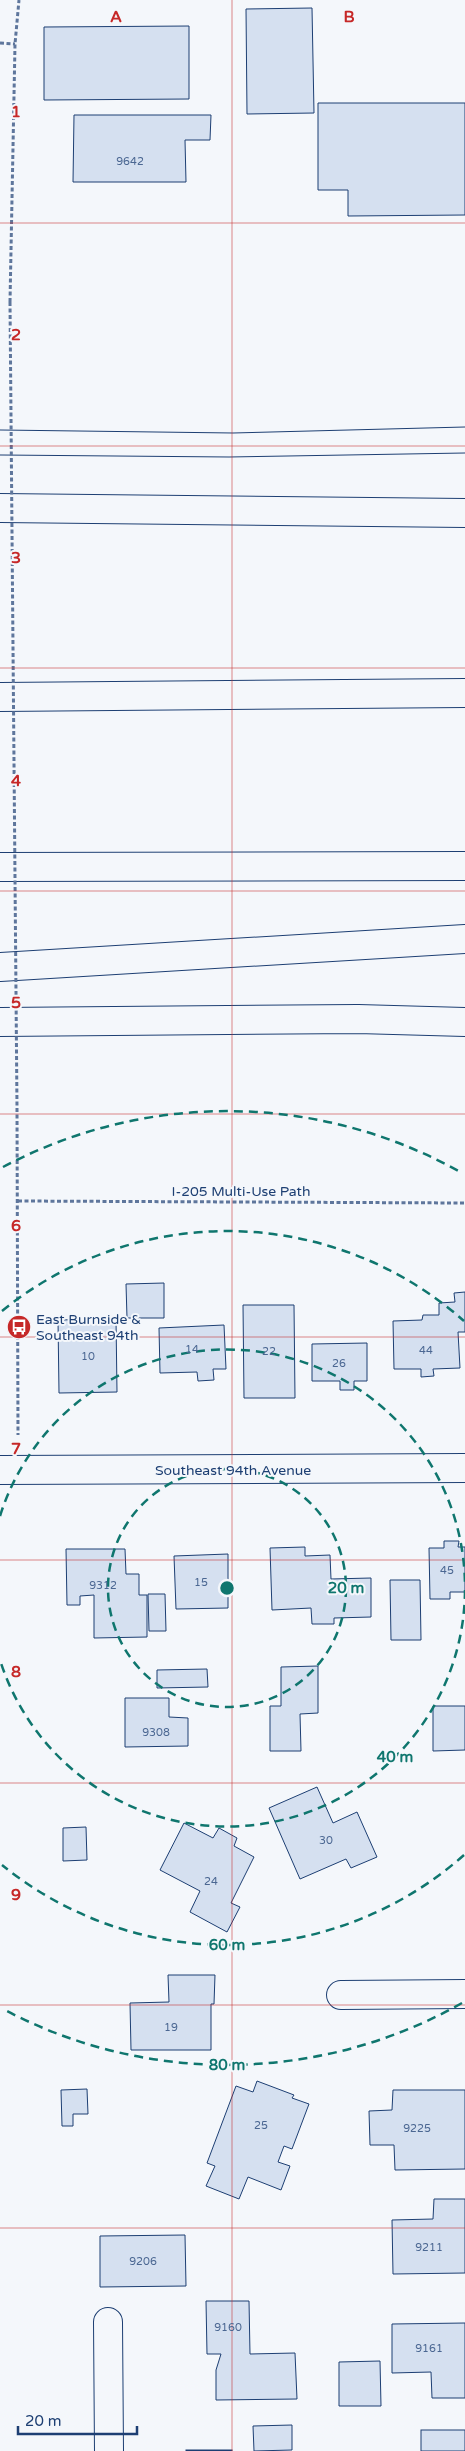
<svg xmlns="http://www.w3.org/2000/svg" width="465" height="2451" font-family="'Varela Round',sans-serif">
	<rect width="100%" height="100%" fill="#f4f7fb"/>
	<g fill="#d5e0f0" stroke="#1d3f73">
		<polygon points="312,8 314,113 247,114 246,9"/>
		<polygon points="189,26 189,99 44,100 44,27"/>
		<polygon points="318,103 465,103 465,215 348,216 348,190 318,190"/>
		<polygon points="74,115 211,115 210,140 185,140 186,182 73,182"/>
		<polygon points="164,1283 164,1318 127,1318 126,1284"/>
		<polygon points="465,1292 465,1332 458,1332 460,1368 433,1369 434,1376 421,1377 421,1369 394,1369 393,1321 422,1320 423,1315 439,1315 439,1303 455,1302 454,1293"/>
		<polygon points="243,1305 294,1305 295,1398 244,1398"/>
		<polygon points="116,1319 117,1392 59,1393 58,1320"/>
		<polygon points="224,1325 226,1369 213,1369 214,1380 198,1381 197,1372 160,1373 159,1328"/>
		<polygon points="367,1343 367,1381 354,1381 354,1390 340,1390 340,1381 312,1381 312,1344"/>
		<polygon points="444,1541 459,1541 458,1547 465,1547 465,1592 450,1592 450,1599 430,1599 429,1548 444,1548"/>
		<polygon points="305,1547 305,1556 330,1555 331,1579 371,1578 371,1617 334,1618 334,1624 312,1624 311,1608 272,1610 270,1548"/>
		<polygon points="66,1549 125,1549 126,1574 139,1574 139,1595 147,1595 147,1637 94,1638 94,1595 80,1596 80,1605 67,1605"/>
		<polygon points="228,1554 228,1608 176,1609 174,1556"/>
		<polygon points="390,1580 420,1580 421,1640 391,1640"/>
		<polygon points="148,1594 165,1594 166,1631 149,1631"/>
		<polygon points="318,1666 318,1713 300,1714 301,1751 270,1751 270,1706 281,1706 281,1667"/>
		<polygon points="207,1669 208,1687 157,1688 157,1670"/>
		<polygon points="125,1698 169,1698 169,1717 188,1718 188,1746 125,1747"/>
		<polygon points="433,1706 465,1706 465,1750 433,1751"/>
		<polygon points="317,1787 333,1823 357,1812 377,1857 351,1868 346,1859 300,1879 269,1808"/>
		<polygon points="184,1823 213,1838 219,1828 237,1838 234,1846 254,1857 231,1903 240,1907 227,1932 190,1912 200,1891 160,1870"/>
		<polygon points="86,1827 87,1860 63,1861 63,1828"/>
		<polygon points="168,1975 215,1975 214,2004 211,2004 211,2050 131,2050 130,2003 169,2002"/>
		<polygon points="257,2081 294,2095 292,2098 309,2104 292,2149 284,2146 278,2162 290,2166 281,2190 248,2177 239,2199 206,2186 215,2166 207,2163 236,2086 253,2092"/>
		<polygon points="87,2089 88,2114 73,2114 73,2126 62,2126 61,2090"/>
		<polygon points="393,2090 465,2090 465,2169 395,2170 394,2145 370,2145 369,2111 392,2110"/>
		<polygon points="434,2199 465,2199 465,2273 393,2274 392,2220 433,2219"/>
		<polygon points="185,2235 186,2286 100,2287 100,2236"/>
		<polygon points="206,2301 249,2301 250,2354 295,2353 297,2399 216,2400 216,2370 221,2354 207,2354"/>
		<polygon points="465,2323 465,2398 432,2398 431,2372 392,2373 392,2324"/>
		<polygon points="380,2361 381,2406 339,2406 339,2362"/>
		<polygon points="292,2425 292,2450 254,2451 253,2426"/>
		<rect x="421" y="2430" width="44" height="21"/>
		<rect x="186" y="2450" width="46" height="1"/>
	</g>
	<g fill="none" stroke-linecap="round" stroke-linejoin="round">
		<g stroke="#1d3f73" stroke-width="30">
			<g id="minor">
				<polyline points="0,1470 465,1468"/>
				<polyline points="341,1995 465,1994"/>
				<polyline points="108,2322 109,2451"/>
			</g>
		</g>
		<g stroke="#1d3f73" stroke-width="30">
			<g id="motorway">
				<polyline points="0,508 465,513"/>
				<polyline points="0,697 465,693"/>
				<polyline points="0,867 465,866"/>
				<polyline points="0,967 465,939"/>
				<polyline points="0,1022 358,1019 465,1022"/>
			</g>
		</g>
		<g stroke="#5e769c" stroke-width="3" stroke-dasharray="4 2.5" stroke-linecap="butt">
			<polyline points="0,43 15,44"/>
			<polyline points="10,302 15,44 19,0"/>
			<polyline points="17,1108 18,1435"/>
			<polyline points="18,1201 465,1203"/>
		</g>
		<use href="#minor" stroke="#f4f7fb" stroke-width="28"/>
		<use href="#motorway" stroke="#f4f7fb" stroke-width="28"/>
		<g stroke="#1d3f73" stroke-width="1">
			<polyline points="0,430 233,433 465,427"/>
			<polyline points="0,455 229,457 465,453"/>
		</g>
		<polyline stroke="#5e769c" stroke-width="3" stroke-dasharray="4 2.5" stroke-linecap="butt" points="10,302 17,1108"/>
	</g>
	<path fill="none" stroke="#c62828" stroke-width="1" stroke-opacity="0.55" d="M 232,0 L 232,2451M 0,223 L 465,223M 0,446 L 465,446M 0,668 L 465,668M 0,891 L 465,891M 0,1114 L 465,1114M 0,1337 L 465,1337M 0,1560 L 465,1560M 0,1783 L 465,1783M 0,2005 L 465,2005M 0,2228 L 465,2228"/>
	<g fill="none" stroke="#0f766e" stroke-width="2.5" stroke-dasharray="9 6">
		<circle cx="227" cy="1588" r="119"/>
		<path d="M465 1590A238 238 0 0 1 0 1660M0 1516A238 238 0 0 1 465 1586"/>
		<path d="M464 1855A357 357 0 0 1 2 1865M2 1311A357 357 0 0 1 464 1321"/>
		<path d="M462 2003A477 477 0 0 1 3 2009M3 1167A477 477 0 0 1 462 1173"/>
	</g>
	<defs>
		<g id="bus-disc" transform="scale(1.25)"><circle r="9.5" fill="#c62828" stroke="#f4f7fb"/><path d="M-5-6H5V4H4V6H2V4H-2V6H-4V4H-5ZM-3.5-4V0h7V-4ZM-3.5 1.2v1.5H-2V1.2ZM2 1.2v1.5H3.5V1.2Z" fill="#fff"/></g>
	</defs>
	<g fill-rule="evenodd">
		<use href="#bus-disc" x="19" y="1327"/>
	</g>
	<g text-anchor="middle" stroke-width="4" stroke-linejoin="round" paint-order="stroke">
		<g font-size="11" fill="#4b6792">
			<text x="130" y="165">9642</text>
			<text x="192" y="1353">14</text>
			<text x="426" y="1354">44</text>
			<text x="269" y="1355">22</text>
			<text x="88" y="1360">10</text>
			<text x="339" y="1367">26</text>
			<text x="447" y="1574">45</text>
			<text x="201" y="1586">15</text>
			<text x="103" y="1589">9312</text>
			<text x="156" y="1736">9308</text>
			<text x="326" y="1844">30</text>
			<text x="211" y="1885">24</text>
			<text x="171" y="2031">19</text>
			<text x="261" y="2129">25</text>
			<text x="417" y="2132">9225</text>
			<text x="429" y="2251">9211</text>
			<text x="143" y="2265">9206</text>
			<text x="228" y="2331">9160</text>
			<text x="429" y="2352">9161</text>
		</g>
		<g font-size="14" fill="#1d3f73" stroke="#f4f7fb">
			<text x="241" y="1196">I-205 Multi-Use Path</text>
			<text x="233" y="1475">Southeast 94th Avenue</text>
		</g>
		<g font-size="14" fill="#1d3f73" stroke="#f4f7fb" text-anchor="start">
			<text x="36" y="1324">East Burnside &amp;<tspan x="36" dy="16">Southeast 94th</tspan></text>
		</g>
	</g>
	<g font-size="16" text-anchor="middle" font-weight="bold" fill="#c62828" stroke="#f4f7fb" stroke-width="4" stroke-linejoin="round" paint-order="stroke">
		<text x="116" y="22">A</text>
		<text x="349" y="22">B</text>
		<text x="16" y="117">1</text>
		<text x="16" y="340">2</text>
		<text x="16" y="563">3</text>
		<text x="16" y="786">4</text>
		<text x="16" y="1008">5</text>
		<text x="16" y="1231">6</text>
		<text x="16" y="1454">7</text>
		<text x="16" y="1677">8</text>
		<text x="16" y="1900">9</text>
	</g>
	<circle cx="227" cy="1588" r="8" fill="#0f766e" stroke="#f4f7fb" stroke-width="2.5"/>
	<g font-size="15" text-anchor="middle" font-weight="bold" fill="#0f766e" stroke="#f4f7fb" stroke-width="4" stroke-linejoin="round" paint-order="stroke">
		<text x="346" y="1593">20 m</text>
		<text x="395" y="1762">40 m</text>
		<text x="227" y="1950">60 m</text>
		<text x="227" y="2070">80 m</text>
	</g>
	<path d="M18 2426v8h119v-8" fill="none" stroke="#1d3f73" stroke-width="2.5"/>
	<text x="25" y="2426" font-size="15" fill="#1d3f73" stroke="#f4f7fb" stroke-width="4" paint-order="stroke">20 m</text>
</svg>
